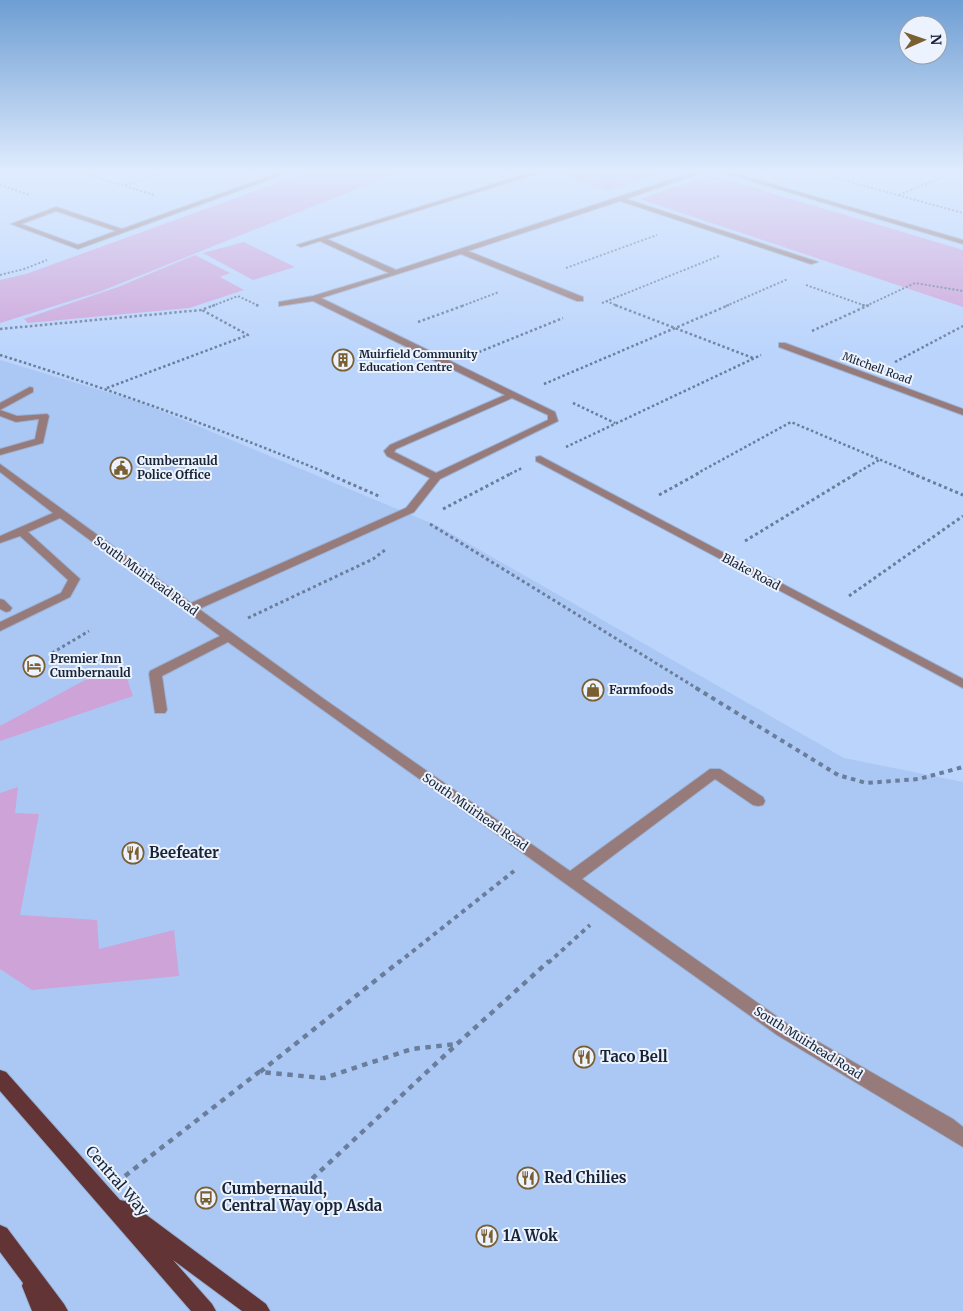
<svg xmlns="http://www.w3.org/2000/svg" width="963" height="1311" font-family="Merriweather,serif">
	<rect width="100%" height="100%" fill="#bad4fc"/>
	<polygon fill="#abc8f5" points="0,360 140,402 438,526 844,758 963,782 963,1311 0,1311"/>
	<g fill="#cda3d8">
		<polygon points="305,173 396,173 99,292 0,323 0,280 26,274"/>
		<polygon points="555,173 665,173 609,191"/>
		<polygon points="711,175 963,250 963,307 640,199"/>
		<polygon points="244,242 295,267 253,280 203,253"/>
		<polygon points="195,255 230,273 220,277 244,290 189,308 28,323 24,319 118,287"/>
		<polygon points="125,673 133,696 0,741 0,726 85,680"/>
		<polygon points="18,787 15,813 39,814 20,915 97,920 99,949 174,930 179,976 32,990 0,969 0,793"/>
	</g>
	<g fill="none" stroke-linecap="round" stroke-linejoin="round">
		<g stroke="#99b1d4" stroke-width="2">
			<g id="minor">
				<path d="M 278,173 L 287,173 L 78,249 L 11,224 L 56,207 L 122,229 ZM 56,211 L 116,231 L 78,245 L 21,224 Z"/>
				<path d="M 529,173 L 539,173 L 327,239 L 396,270 L 691,173 L 700,173 L 626,199 L 818,262 L 811,264 L 620,201 L 468,251 L 583,297 L 583,301 L 577,301 L 461,254 L 321,298 L 555,412 L 558,421 L 440,479 L 414,512 L 199,609 L 324,699 L 570,871 L 710,769 L 720,769 L 763,797 L 765,801 L 763,805 L 758,806 L 753,805 L 715,779 L 582,879 L 789,1025 L 953,1119 L 963,1127 L 963,1147 L 777,1035 L 228,642 L 162,676 L 167,710 L 165,713 L 155,713 L 149,674 L 150,671 L 220,636 L 60,518 L 28,532 L 80,579 L 70,597 L 0,631 L 0,622 L 61,593 L 68,580 L 20,536 L 0,543 L 0,536 L 53,513 L 0,472 L 0,464 L 191,603 L 406,508 L 430,478 L 387,456 L 384,451 L 390,445 L 505,395 L 313,301 L 279,306 L 279,302 L 313,296 L 389,273 L 320,241 L 301,247 L 297,245 ZM 512,398 L 548,415 L 548,420 L 436,473 L 394,452 L 396,449 Z"/>
				<polygon points="724,173 734,173 963,240 963,244"/>
				<polygon points="779,343 785,343 963,409 963,415 779,347"/>
				<polygon points="30,387 33,388 33,392 0,410 0,403"/>
				<polygon points="0,410 17,416 47,414 49,416 43,443 0,455 0,449 35,439 39,419 16,422 0,416"/>
				<polygon points="540,456 963,679 963,688 536,461 536,457"/>
				<polygon points="0,599 4,600 12,608 10,611 6,612 0,609"/>
			</g>
		</g>
		<g stroke="#99b1d4" stroke-width="2">
			<g id="major">
				<polygon points="0,1070 6,1072 120,1200 129,1202 266,1304 270,1311 242,1311 173,1260 212,1304 216,1311 191,1311 0,1091"/>
				<polygon points="0,1225 7,1228 64,1304 68,1311 32,1311 22,1286 23,1283 0,1252"/>
			</g>
		</g>
		<g stroke="#6a7d9b" stroke-width="2" stroke-dasharray="2 2" stroke-linecap="butt">
			<polyline points="83,173 154,195"/>
			<polyline points="600,173 609,178"/>
			<polyline points="817,173 963,213"/>
			<polyline points="833,178 847,173"/>
			<polyline points="0,185 30,195"/>
			<polyline points="126,185 163,173"/>
			<polyline points="899,195 952,173"/>
			<polyline points="566,268 657,235"/>
			<polyline points="0,275 24,269 47,260"/>
			<polyline points="806,285 866,306"/>
			<polyline points="606,301 618,306"/>
			<polyline points="602,303 719,256"/>
			<polyline points="212,306 238,296 259,306"/>
			<polyline points="462,306 499,292"/>
			<polyline points="726,306 788,279"/>
			<polyline points="866,306 915,283 963,291"/>
		</g>
		<g stroke="#6a7d9b" stroke-width="2.5" stroke-dasharray="2.5 2.5" stroke-linecap="butt">
			<polyline points="256,305 259,306"/>
			<polyline points="615,305 753,358"/>
			<polyline points="862,305 866,306"/>
			<polyline points="418,322 465,305"/>
			<polyline points="0,329 201,310 215,305"/>
			<polyline points="812,331 869,305"/>
			<polyline points="479,352 563,318"/>
			<path d="M 0,355 C 112,390 221,429 329,474"/>
			<polyline points="895,362 963,326"/>
			<polyline points="544,384 729,305"/>
			<polyline points="107,388 248,335 202,310"/>
			<polyline points="573,403 615,423"/>
			<polyline points="566,447 761,355"/>
			<polyline points="510,474 522,468"/>
			<polyline points="696,474 791,422 914,474"/>
			<polyline points="855,474 879,460"/>
		</g>
		<g stroke="#6a7d9b" stroke-width="3" stroke-dasharray="3 3" stroke-linecap="butt">
			<polyline points="326,473 381,497"/>
			<polyline points="911,473 963,495"/>
			<polyline points="659,495 699,473"/>
			<polyline points="443,509 512,473"/>
			<polyline points="430,524 698,689"/>
			<polyline points="745,541 857,473"/>
			<polyline points="849,596 963,516"/>
			<polyline points="248,618 373,559 385,550"/>
			<polyline points="52,653 89,631"/>
		</g>
		<g stroke="#6a7d9b" stroke-width="4" stroke-dasharray="4.5 4.5" stroke-linecap="butt">
			<polyline points="696,688 838,775 866,783 919,779 963,767"/>
			<polyline points="398,963 514,871"/>
			<polyline points="548,963 590,925"/>
		</g>
		<g stroke="#6a7d9b" stroke-width="4.5" stroke-dasharray="5.5 5.5" stroke-linecap="butt">
			<polyline points="260,1072 400,961"/>
			<polyline points="125,1176 259,1072 324,1078 412,1049 456,1044"/>
			<polyline points="288,1201 457,1044 549,961"/>
		</g>
		<use href="#minor" fill="#977b7a" fill-rule="evenodd"/>
		<use href="#major" fill="#623435" fill-rule="evenodd"/>
	</g>
	<linearGradient id="sky" x2="0" y2="1"><stop stop-color="#6e9ed3"/><stop offset="0.48" stop-color="#e0ecfe"/><stop offset="1" stop-color="#e0ecfe" stop-opacity="0"/></linearGradient>
	<rect width="963" height="357" fill="url(#sky)"/>
	<defs>
		<g id="building-ring" transform="scale(1.125)"><circle r="9.5" fill="#edf3fe" stroke="#7a5f31" stroke-width="1.5"/><path d="M-4-6H4V6H1V3H-1V6H-4ZM-2.5-4.3h1.7v1.8h-1.7ZM.8-4.3h1.7v1.8H.8ZM-2.5-1h1.7V.8h-1.7ZM.8-1h1.7V.8H.8Z" fill="#7a5f31"/></g>
		<g id="civic-ring" transform="scale(1.125)"><circle r="9.5" fill="#edf3fe" stroke="#7a5f31" stroke-width="1.5"/><path d="M-.6-6.5H3V-4.5H.6V-3L4-1V1h2V6H-6V1h2V-1L-.6-3ZM-1.2 2.5V6h2.4V2.5Z" fill="#7a5f31"/></g>
		<g id="hotel-ring" transform="scale(1.125)"><circle r="9.5" fill="#edf3fe" stroke="#7a5f31" stroke-width="1.5"/><path d="M-6-4.5h1.5V1H6V5H4.5V3h-9V5H-6ZM-4 0a1.8 1.8 0 1 1 3.6 0ZM.5 0V-2.5h3Q6-2.5 6 0Z" fill="#7a5f31"/></g>
		<g id="shop-ring" transform="scale(1.125)"><circle r="9.5" fill="#edf3fe" stroke="#7a5f31" stroke-width="1.5"/><path d="M-5-2.5h2.3a2.7 3.5 0 0 1 5.4 0H5L5.5 6h-11ZM-1.5-2.5h3a1.5 2.3 0 0 0-3 0Z" fill="#7a5f31"/></g>
		<g id="restaurant-ring" transform="scale(1.125)"><circle r="9.5" fill="#edf3fe" stroke="#7a5f31" stroke-width="1.5"/><path d="M-5-6h1v4h1v-4h1v4h1v-4h1v5L-1.5 .5V6h-2V.5L-5-1ZM5-6V6H3V1.5H1.5Q1.5-4 5-6Z" fill="#7a5f31"/></g>
		<g id="bus-ring" transform="scale(1.125)"><circle r="9.5" fill="#edf3fe" stroke="#7a5f31" stroke-width="1.5"/><path d="M-5-6H5V4H4V6H2V4H-2V6H-4V4H-5ZM-3.5-4V0h7V-4ZM-3.5 1.2v1.5H-2V1.2ZM2 1.2v1.5H3.5V1.2Z" fill="#7a5f31"/></g>
	</defs>
	<g fill-rule="evenodd">
		<use href="#building-ring" x="343" y="360"/>
		<use href="#civic-ring" x="121" y="468"/>
		<use href="#hotel-ring" x="34" y="666"/>
		<use href="#shop-ring" x="593" y="690"/>
		<use href="#restaurant-ring" x="133" y="853"/>
		<use href="#restaurant-ring" x="584" y="1057"/>
		<use href="#restaurant-ring" x="528" y="1178"/>
		<use href="#bus-ring" x="206" y="1198"/>
		<use href="#restaurant-ring" x="487" y="1236"/>
	</g>
	<g text-anchor="middle" stroke-width="4" stroke-linejoin="round" paint-order="stroke">
		<g font-size="11" font-weight="bold" fill="#172336" stroke="#edf3fe" text-anchor="start">
			<text x="359" y="358">Muirfield Community<tspan x="359" dy="13">Education Centre</tspan></text>
		</g>
		<g font-size="11" fill="#172336" stroke="#edf3fe">
			<text transform="translate(877 368) rotate(20)" y="4">Mitchell Road</text>
		</g>
		<g font-size="12" font-weight="bold" fill="#172336" stroke="#edf3fe" text-anchor="start">
			<text x="137" y="465">Cumbernauld<tspan x="137" dy="14">Police Office</tspan></text>
			<text x="50" y="663">Premier Inn<tspan x="50" dy="14">Cumbernauld</tspan></text>
			<text x="609" y="694">Farmfoods</text>
		</g>
		<g font-size="12" fill="#172336" stroke="#edf3fe">
			<text transform="translate(751 572) rotate(28)" y="4">Blake Road</text>
			<text transform="translate(146 576) rotate(36)" y="4">South Muirhead Road</text>
			<text transform="translate(475 812) rotate(35)" y="4">South Muirhead Road</text>
			<text transform="translate(808 1043) rotate(32)" y="4">South Muirhead Road</text>
		</g>
		<g font-size="15" font-weight="bold" fill="#172336" stroke="#edf3fe" text-anchor="start">
			<text x="149" y="858">Beefeater</text>
			<text x="600" y="1062">Taco Bell</text>
			<text x="544" y="1183">Red Chilies</text>
			<text x="222" y="1194">Cumbernauld,<tspan x="222" dy="17">Central Way opp Asda</tspan></text>
			<text x="503" y="1241">1A Wok</text>
		</g>
		<g font-size="15" fill="#172336" stroke="#edf3fe">
			<text transform="translate(117 1181) rotate(49)" y="5">Central Way</text>
		</g>
	</g>
	<g transform="translate(923 40) rotate(88)"><circle r="24" fill="#edf3fe" stroke="#97a0ae"/>
	<path d="M0-4L9 19L0 12L-9 19Z" fill="#7a5f31"/>
	<text y="-8" font-size="14" font-weight="bold" text-anchor="middle" fill="#172336">N</text>
	</g>
</svg>
